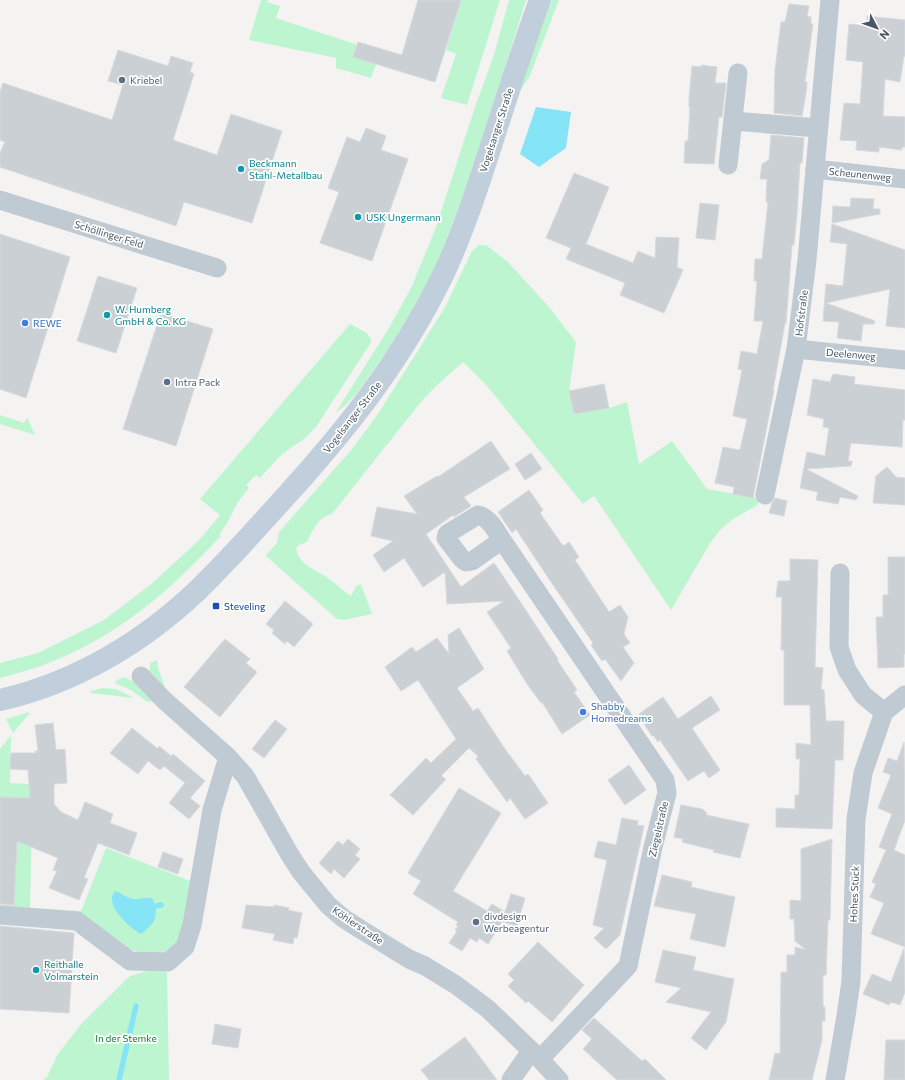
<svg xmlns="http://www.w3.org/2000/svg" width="905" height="1080" font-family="Commissioner,sans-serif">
	<rect width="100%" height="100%" fill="#f5f2f2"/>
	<g fill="#bef5d1">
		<polygon points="261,0 268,0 267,2 280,6 276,18 358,45 376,64 371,78 336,68 336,58 249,40"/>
		<polygon points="461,0 500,0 467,105 441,98 456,54 446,50"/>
		<path d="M 509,0 L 526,0 C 512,45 498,91 483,136 C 461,203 438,272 400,333 C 393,344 385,354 377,365 C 365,381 354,401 336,412 L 389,328 L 411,288 L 435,230 L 475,107 L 494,55 Z"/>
		<polygon points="552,0 559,0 529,78 521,89 520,84"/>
		<path d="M 479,245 L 486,245 L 507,261 L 549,307 L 576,342 L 569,391 L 574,414 L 609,408 L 627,402 L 639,464 L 672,441 L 707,489 L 761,499 L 756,506 L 733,519 L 720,530 L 709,545 L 671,610 L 594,496 L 583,504 L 487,386 L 463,362 L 435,387 L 420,403 L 332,514 C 318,517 313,530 307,542 L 299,545 L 296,548 C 300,565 312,568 325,576 C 334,582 342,590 351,596 L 356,586 L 361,584 L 372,614 L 344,620 L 337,619 L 266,556 L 266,555 L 277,543 L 279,532 L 352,449 L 378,414 L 444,309 L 472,251 Z"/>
		<path d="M 350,324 L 367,333 L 371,339 L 370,344 L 316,427 L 304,439 L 282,454 L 260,478 L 256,475 L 246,485 L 249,488 L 238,502 L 227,523 L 219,535 L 221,536 C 168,593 115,639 41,666 C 27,671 13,674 0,678 L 0,663 L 38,653 L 104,620 L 150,585 L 183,555 L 201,538 L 220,515 L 200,499 Z"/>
		<polygon points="0,415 24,423 27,417 35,435 0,424"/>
		<polygon points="157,660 158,667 165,688 150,671 150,663"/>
		<polygon points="124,677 134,682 151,700 151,702 146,701 131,690 115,683 117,680"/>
		<polygon points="102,688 116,689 134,698 91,693 91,691"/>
		<polygon points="29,712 29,714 13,733 6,719"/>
		<polygon points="11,735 10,783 29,784 32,822 30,908 81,911 106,848 193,882 182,933 174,945 162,954 150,955 127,949 106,938 0,909 0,905 14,905 19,798 0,797 0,749"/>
		<polygon points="147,971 167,972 169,1080 43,1080 47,1077 58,1054 82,1023 130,976"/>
	</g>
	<g fill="#86e4f7">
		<polygon points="536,107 571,112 566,148 539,167 520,154"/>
		<path d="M 115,891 C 122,893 126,898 134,899 C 140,900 147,896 153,899 C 159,917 156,922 141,934 C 130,928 103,905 115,891 Z"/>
	</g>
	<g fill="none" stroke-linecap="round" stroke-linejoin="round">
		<g stroke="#86e4f7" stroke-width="5.5">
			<polyline points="156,906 161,905"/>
			<polyline points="119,1080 136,1006"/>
		</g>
	</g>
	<g fill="#cbd0d5" stroke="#d6d9de">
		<polygon points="418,0 461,0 435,82 353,57 358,42 402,55"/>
		<polygon points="789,4 809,6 807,16 811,17 811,24 813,24 806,74 805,82 807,82 806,93 802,116 774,113 775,70 781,22 785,22"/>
		<polygon points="867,16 905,20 905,56 904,56 900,82 885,79 883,116 905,117 905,147 902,147 902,150 879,147 879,152 856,150 857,141 840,140 844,103 860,104 863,62 846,60 849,24 867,26"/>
		<polygon points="118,50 168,66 171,56 193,63 190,72 194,74 173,140 217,155 231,114 282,131 252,223 184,202 176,226 0,167 0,153 5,142 0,140 0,92 3,83 112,120 123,85 108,81"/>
		<polygon points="701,65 717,67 715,83 726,83 722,117 719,117 714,164 684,163 685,141 688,141 690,107 689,107 689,98 692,66 701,67"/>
		<polygon points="366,128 386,136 381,150 408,159 372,261 320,243 339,192 328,188 347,137 360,142"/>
		<polygon points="771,135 804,138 802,163 800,163 797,214 794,245 792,245 786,323 785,323 773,390 774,390 753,498 733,494 734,487 715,483 723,447 740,450 747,419 733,416 742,370 738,369 741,351 757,354 763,321 754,321 757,281 754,281 755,259 762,259 768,202 766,202 767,179 760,179 762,164 769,160"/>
		<polygon points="574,173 609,187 586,244 633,263 638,251 655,258 656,237 679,238 677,267 683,270 664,313 620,295 625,283 566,259 571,248 546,238"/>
		<polygon points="851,198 874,199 873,209 880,209 880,214 832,223 833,206 850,207"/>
		<polygon points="700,203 719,205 715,240 696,238"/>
		<polygon points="832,224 905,250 905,328 886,326 890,289 826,303 875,321 874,324 863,324 861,341 837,338 839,322 823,321 826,284 843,286 847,244 830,242"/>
		<polygon points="0,234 70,257 26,398 0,389"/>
		<polygon points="98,276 137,288 116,353 77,341"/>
		<polygon points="161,313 213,329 176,446 123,429"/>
		<polygon points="833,374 855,377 854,384 905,390 905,420 903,420 902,447 851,443 848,461 852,461 851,466 806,469 858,496 856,500 840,497 838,504 816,500 818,492 800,488 807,452 825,456 829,428 823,427 824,419 807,415 813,379 830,382"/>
		<polygon points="604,384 609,408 574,414 569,391"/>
		<polygon points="491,441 510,469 464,497 471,506 454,517 453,515 426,534 461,587 494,563 509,585 558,659 557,660 577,690 574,692 590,715 562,734 542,702 541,703 527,684 507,651 511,648 487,612 504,601 447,604 445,572 423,587 404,558 384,572 373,555 393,541 371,536 377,507 417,514 404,496 437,476 438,477"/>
		<polygon points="531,453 542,469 525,480 515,464"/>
		<polygon points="887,467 896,477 905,478 905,505 873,503 876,476"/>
		<polygon points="529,490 543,510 540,513 563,546 569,542 579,557 575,560 609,612 620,605 628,617 624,634 630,643 623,647 634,663 621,681 605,659 602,661 591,645 593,643 547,576 516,529 512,533 498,512"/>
		<polygon points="775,498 787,501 784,516 769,513 772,503"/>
		<polygon points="888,557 905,557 905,654 904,654 904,667 878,668 876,617 883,617 883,595 888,595"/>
		<polygon points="790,559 818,560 815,667 823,668 821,689 824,690 826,721 844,721 843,760 835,760 832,829 776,827 776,808 795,809 795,795 799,795 800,759 796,759 796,743 811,745 810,705 784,705 784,650 781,650 782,597 776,597 778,581 790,581"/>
		<polygon points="285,601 313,624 294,647 287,641 285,644 272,633 274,630 266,624"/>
		<polygon points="459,628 484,669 457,688 473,711 478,708 505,749 525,776 528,774 548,803 525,819 510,798 507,802 476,759 478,756 469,748 441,776 446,779 413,815 390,795 426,758 431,763 456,739 418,680 401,691 385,667 412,647 416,652 437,638 449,654 448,635"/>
		<polygon points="225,639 250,659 246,663 257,672 220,717 184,687"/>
		<polygon points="711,696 720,710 692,728 720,770 709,778 704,771 688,781 660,740 658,742 653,735 652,736 642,721 644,720 639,714 663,697 678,719"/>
		<polygon points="275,720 287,729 264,758 252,749"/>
		<polygon points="53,723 56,750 65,749 67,783 54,784 54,804 61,812 78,820 85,802 113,814 110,823 137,833 129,855 98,843 84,878 88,879 79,900 49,888 57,871 53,870 58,858 17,841 14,905 0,904 0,797 30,798 28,770 10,769 11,753 36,753 35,751 38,751 35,725"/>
		<polygon points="132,728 158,749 159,746 171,756 167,761 173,754 205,781 190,798 200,806 189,819 169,803 185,783 164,766 160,770 148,761 138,774 110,753"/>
		<polygon points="904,742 905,820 894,850 905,855 905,947 871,934 884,903 870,897 876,884 872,882 886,850 879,847 892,814 878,808 891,775 883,772 888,758 897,761"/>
		<polygon points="629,765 646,790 625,805 608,780"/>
		<polygon points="459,788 501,813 453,891 487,911 492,904 505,912 511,894 525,898 517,926 502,922 503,920 488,944 479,938 477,942 470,938 462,951 449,943 457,931 455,930 458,926 456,925 458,922 413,894 421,881 408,873"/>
		<polygon points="681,805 702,809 707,813 706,815 749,824 740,858 713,852 714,850 682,842 683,839 674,837"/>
		<polygon points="622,818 638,821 637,825 644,826 620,935 606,949 594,938 604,928 593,925 607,860 594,857 598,841 616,845"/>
		<polygon points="348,839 360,849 355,855 360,859 344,878 334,869 331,874 319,863 338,841 343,845"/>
		<polygon points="832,839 830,920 828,920 826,975 823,975 823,1006 825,1007 825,1021 822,1021 822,1040 812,1080 769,1080 775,1053 780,1054 781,972 787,972 787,955 795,955 795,947 806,950 795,941 794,919 790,919 790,900 801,901 801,849"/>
		<polygon points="163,852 183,859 178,874 158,867"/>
		<polygon points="662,875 692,882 691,887 735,897 725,947 690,939 696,914 654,906"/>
		<polygon points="246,905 274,907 274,905 289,908 288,910 302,913 297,938 294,937 293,944 273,940 275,934 242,928"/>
		<polygon points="0,926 74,933 69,1013 0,1009"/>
		<polygon points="538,942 584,985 552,1022 528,1001 526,1003 508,986 514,980 508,974"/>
		<polygon points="904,948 905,992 900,1005 891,1002 889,1005 863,994 872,974 891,982"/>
		<polygon points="663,950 696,957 693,970 734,979 726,1022 706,1050 691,1038 711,1012 666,1002 681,988 655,982"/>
		<polygon points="594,1018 642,1061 645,1059 666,1080 617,1080 583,1049 592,1039 582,1030"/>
		<polygon points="215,1024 241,1029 238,1048 212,1044"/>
		<polygon points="465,1037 497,1080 429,1080 421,1070"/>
		<polygon points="886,1040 905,1040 905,1080 884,1080"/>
	</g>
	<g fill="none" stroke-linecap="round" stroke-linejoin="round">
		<g stroke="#bfcad3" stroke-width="19">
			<polyline points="733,121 818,128"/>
			<polyline points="728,165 738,73"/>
			<polyline points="815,169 905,179"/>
			<polyline points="0,200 217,268"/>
			<polyline points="796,349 905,360"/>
			<polyline points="765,495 796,349 807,260 830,0"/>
			<path d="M 502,540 L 472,561 L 466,562 L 462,559 L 446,538 L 447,534 L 478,515 C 489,517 496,531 502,540 L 665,780 L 667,793 L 653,847 L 628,966 L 540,1059"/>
			<polyline points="840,573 839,647 847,670 863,695 884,712"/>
			<polyline points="141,676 164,700 228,757 245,776 260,802 290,855 301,872 328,905 343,918 360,929 409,959 425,966 456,985 488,1009 540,1059 559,1080"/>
			<polyline points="0,915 77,921 130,961 168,962 185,947 192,925 212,810 228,757"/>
			<polyline points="511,1080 531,1051"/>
			<polyline points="835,1080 846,1016 851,981 856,819 863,773 884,712 905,695"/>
		</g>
		<path stroke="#c1cedb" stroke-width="22" d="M 0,700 C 75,683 144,642 200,588 C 226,562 251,535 276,507 C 342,435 400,364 443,275 C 462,235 476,192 490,149 C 506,99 522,49 540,0"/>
	</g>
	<g fill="#5c6f8a" stroke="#fff" stroke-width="1.5">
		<circle cx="122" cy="80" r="4"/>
		<circle cx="167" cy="382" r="4"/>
		<circle cx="476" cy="922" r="4"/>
	</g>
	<g fill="#0f9aa8" stroke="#fff" stroke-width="1.5">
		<circle cx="241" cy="169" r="4"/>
		<circle cx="358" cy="217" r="4"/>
		<circle cx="107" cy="315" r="4"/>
		<circle cx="36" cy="970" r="4"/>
	</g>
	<g fill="#3f7fe0" stroke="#fff" stroke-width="1.5">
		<circle cx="25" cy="323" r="4"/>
		<circle cx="583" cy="712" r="4"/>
	</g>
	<rect fill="#1a4fb4" stroke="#fff" stroke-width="1.5" x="212" y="602" width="8" height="8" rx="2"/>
	<g text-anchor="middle" stroke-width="3.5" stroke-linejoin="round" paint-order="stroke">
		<g font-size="10" fill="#4e5e75" stroke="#fff" text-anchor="start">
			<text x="130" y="84">Kriebel</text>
			<text x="175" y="386">Intra Pack</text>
			<text x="484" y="920">divdesign<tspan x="484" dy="12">Werbeagentur</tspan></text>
		</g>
		<g font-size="10" fill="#475763" stroke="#fff">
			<text transform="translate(496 130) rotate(-72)" y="4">Vogelsanger Straße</text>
			<text transform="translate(860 174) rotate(6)" y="4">Scheunenweg</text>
			<text transform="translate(109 234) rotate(17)" y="4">Schöllinger Feld</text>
			<text transform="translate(801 313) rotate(-83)" y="4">Hofstraße</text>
			<text transform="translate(851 354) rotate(5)" y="4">Deelenweg</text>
			<text transform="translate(352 417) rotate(-52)" y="4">Vogelsanger Straße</text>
			<text transform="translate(658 829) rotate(-77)" y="4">Ziegelstraße</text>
			<text transform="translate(854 894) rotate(-88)" y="4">Hohes Stück</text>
			<text transform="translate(358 925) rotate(34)" y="4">Köhlerstraße</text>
		</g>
		<g font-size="10" fill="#0d838f" stroke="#fff" text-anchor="start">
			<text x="249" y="167">Beckmann<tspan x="249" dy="12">Stahl-Metallbau</tspan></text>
			<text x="366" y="221">USK Ungermann</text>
			<text x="115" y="313">W. Humberg<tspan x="115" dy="12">GmbH &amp; Co. KG</tspan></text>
			<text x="44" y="968">Reithalle<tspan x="44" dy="12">Volmarstein</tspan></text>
		</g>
		<g font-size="10" fill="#366cbe" stroke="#fff" text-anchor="start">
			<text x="33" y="327">REWE</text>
			<text x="591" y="710">Shabby<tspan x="591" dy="12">Homedreams</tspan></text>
		</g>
		<g font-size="10" fill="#164399" stroke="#fff" text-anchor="start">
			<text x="224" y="610">Steveling</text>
		</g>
		<g font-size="10" fill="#0c8343" stroke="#fff">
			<text x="126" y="1042">In der Stemke</text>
		</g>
	</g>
	<g transform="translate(877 28) rotate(131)" stroke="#ffffff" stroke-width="3" paint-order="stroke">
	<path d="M0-3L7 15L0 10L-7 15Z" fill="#475763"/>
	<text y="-6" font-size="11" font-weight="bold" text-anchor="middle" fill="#475763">N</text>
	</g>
</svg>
